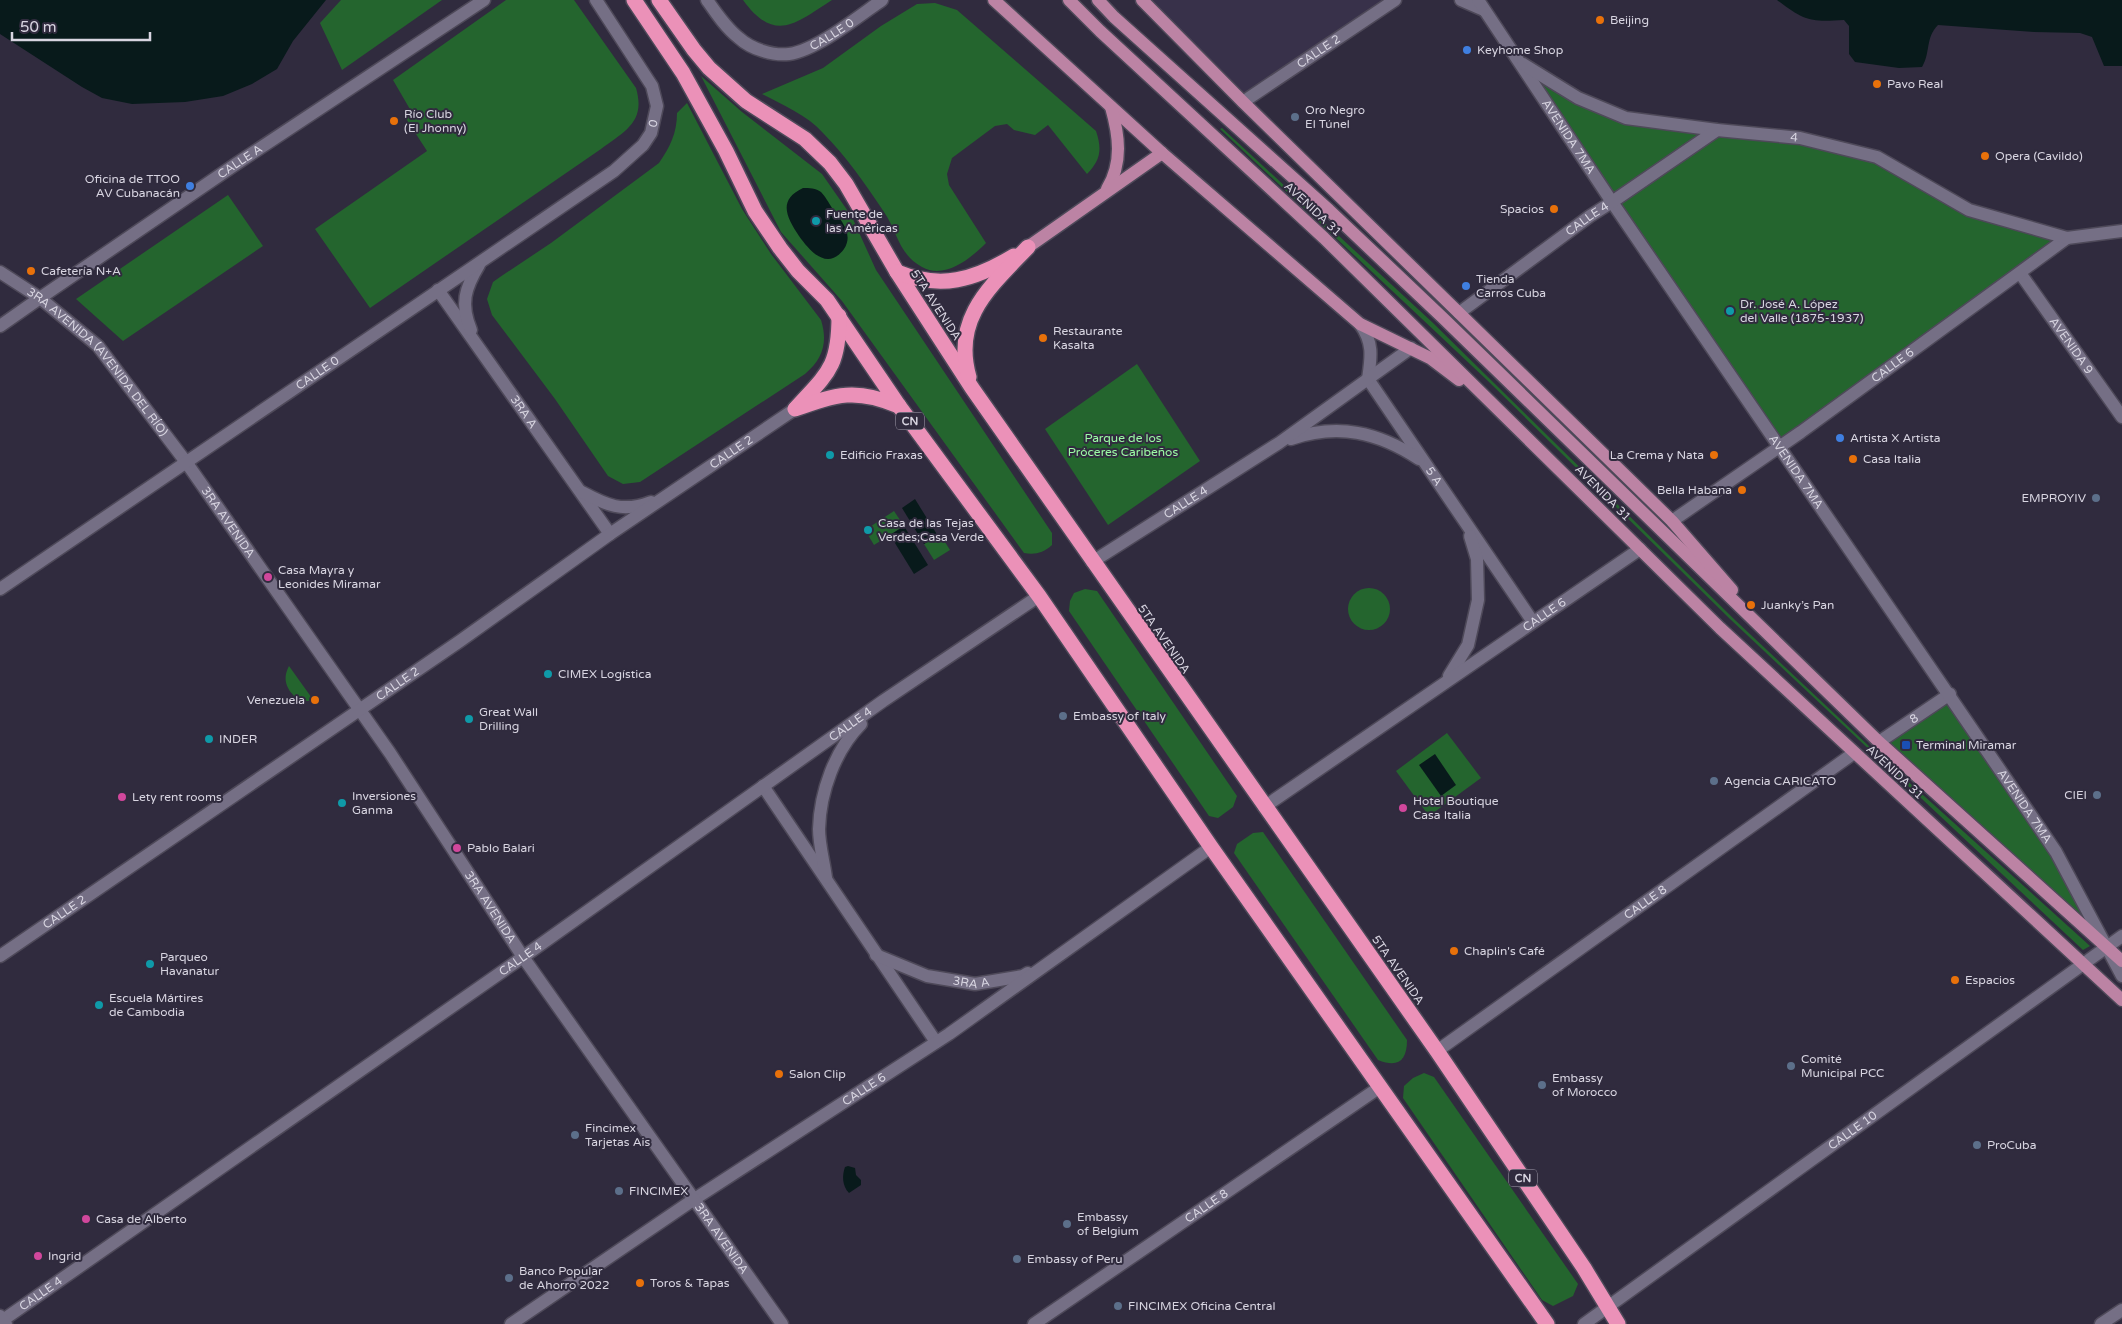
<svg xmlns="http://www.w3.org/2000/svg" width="2122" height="1324" font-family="'Varela Round',sans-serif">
	<rect width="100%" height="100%" fill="#302b3e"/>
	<polygon fill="#38314a" points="1142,0 1395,0 1247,99"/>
	<g fill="#24652e">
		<polygon points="341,0 442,0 342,70 320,23"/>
		<path d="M 506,0 L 574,0 L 636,88 C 646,122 625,131 601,149 L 370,308 L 315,229 L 427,151 L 405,117 L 411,111 L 393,80 Z"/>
		<path d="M 743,0 L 832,0 C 796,23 775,44 743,0 Z"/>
		<path d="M 935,3 L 957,10 L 1096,131 C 1102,149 1101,160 1087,174 L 1048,125 L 1035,135 L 1014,130 L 1007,124 L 995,126 L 952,158 L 947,174 L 949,185 L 986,243 C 971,258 945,280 922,267 C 898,254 898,232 884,212 C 866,185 846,156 823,133 C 807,115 783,105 762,94 L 823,68 L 881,26 L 917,4 Z"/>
		<polygon points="1518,61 1626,118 1717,130 1877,157 1969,210 2067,238 1779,447"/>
		<path d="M 701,76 L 742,112 L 822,174 L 852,217 L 876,270 L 1052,533 L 1052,545 C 1043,553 1035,555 1024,553 L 842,301 L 781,232 Z"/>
		<path d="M 687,103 L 742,209 L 771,254 L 821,320 C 828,342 823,359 805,374 L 640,482 L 623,484 L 608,476 L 555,399 L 492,315 L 487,299 L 493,282 L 500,277 L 551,243 L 659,163 C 670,147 677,133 677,113 Z"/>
		<polygon points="1222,128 1432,322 1735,620 1871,748 2090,946 2083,950 1730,619 1488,381 1220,129"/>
		<polygon points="228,195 263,246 123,341 76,299"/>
		<polygon points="1137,364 1200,461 1108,525 1045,429"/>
		<polygon points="894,511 904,526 874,545 865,530"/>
		<polygon points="940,534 950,550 934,560 924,544"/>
		<circle cx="1369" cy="609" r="21"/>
		<polygon points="1085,589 1097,591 1237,796 1233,807 1218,818 1209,816 1069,611 1070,601 1074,593"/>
		<path d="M 289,666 L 314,701 L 300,701 C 288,692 281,681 289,666 Z"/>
		<polygon points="1950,694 2056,852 2106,946 1879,742"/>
		<polygon points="1447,733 1481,778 1429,816 1396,771"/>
		<path d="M 1263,832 L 1407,1040 C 1407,1061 1398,1068 1378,1060 L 1234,853 L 1237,844 L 1253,833 Z"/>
		<polygon points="1424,1073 1434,1077 1578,1284 1573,1296 1553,1306 1542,1300 1403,1098 1404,1086 1413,1078"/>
	</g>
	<g fill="#081a1b">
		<polygon points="0,0 326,0 293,41 277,69 252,84 223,96 185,102 132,104 102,98 82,87 0,34"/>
		<path d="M 1777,0 L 2122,0 L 2122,66 L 2104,66 L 2092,37 L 2080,33 L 2034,32 L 1938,25 C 1925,38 1931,52 1922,67 L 1899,68 L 1855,62 L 1849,54 L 1849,26 L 1844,20 C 1809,22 1805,21 1777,0 Z"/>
		<path d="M 803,188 C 809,188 816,188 821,192 C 825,196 829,203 832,208 C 841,220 854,234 844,249 C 827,272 809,250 799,236 C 787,218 777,200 803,188 Z"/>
		<polygon points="915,499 938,536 924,544 902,508"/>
		<polygon points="904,526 928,565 914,574 890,535"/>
		<polygon points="1435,754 1456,785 1441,796 1419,765"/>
		<path d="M 848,1166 L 855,1168 L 856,1175 L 861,1180 L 861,1185 L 849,1193 C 842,1186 842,1175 845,1167 Z"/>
	</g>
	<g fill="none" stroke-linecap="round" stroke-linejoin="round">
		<g stroke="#4e4959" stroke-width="15">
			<g id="street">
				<path id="s1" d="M 2020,273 L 2122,417"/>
				<path id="s2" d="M 1459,313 L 1590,216 L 1612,202"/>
				<path id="s3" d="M 1360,324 C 1374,343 1371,358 1368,379 L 1533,622"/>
				<polyline points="0,326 40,298"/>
				<path d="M 1291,439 C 1338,423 1378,432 1419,459"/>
				<path id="s4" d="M 1672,521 L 1801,432 L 2067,238"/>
				<path id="s5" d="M 1092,562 L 1279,443 L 1411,348"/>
				<polyline points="1449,676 1468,645 1478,600 1477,559 1470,536"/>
				<path id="s6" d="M 1879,742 L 1950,694"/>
				<polyline points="763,786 936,1042"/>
				<path id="s7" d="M 1264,807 L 1640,549"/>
				<path d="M 826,878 C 824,862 819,845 819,829 C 820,792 835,750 861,724"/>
				<path id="s8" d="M 876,955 L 927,976 L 975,984 L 1023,976 L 1028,973"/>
				<path id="s9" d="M 1437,1051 L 1854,753"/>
				<path id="s10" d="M 3,1320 L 523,957 L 883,701 L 1039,596"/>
				<path id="s11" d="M 511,1324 L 693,1200 L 949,1034 L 1211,847"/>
				<path id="s12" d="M 1034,1324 L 1380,1087"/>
				<polyline points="2101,1324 2122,1310"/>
			</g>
		</g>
		<g stroke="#4e4959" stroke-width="15">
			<g id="secondary">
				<path id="s13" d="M 707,0 C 716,13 726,28 739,38 C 751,49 773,56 789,54 C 817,50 859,16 882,0"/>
				<polyline points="1461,0 1484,10"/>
				<path id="s14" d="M 1478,0 L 1612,202 L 2056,852 L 2122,976"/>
				<path id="s15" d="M 1523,64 L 1578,98 L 1626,118 L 1717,130 L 1800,138 L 1877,157 L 1969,210 L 2067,238 L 2122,231"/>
				<path id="s16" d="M 1243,102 L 1395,0"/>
				<polyline points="1612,202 1717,130"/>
				<path id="s17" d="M 0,272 L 40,298 L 98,346 L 186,462 L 390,753 L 523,957 L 782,1324"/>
				<path id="s18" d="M 438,290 L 610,534"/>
				<path id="s19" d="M 40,298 L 236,164 L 484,0"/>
				<path d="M 471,330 C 460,304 465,288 479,265"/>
				<path d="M 582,492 C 606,505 623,513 651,502"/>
				<path id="s20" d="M 0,589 L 614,171 L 643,145 L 651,133 L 657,106 L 652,86 L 596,0"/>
				<path id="s21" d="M 0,956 L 460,641 L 610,534 L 795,409"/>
				<polyline points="0,1316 6,1324"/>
				<path id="s22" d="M 1584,1324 L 2122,936"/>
			</g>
		</g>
		<g stroke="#4e4959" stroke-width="15">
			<g id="primary">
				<polyline points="994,0 1162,153 1360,324 1430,358 1459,380"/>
				<polyline points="1069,0 1100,31 1324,238 1720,628 2122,1000"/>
				<polyline points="1098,0 1114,17 1329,210 1442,317 1879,742 2122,961"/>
				<polyline points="1142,0 1243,102 1672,521 1732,590"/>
				<path d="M 1107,189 C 1123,163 1119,135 1111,107"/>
				<polyline points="1028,247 1162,153"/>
			</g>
		</g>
		<g stroke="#4e4959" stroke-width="18">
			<g id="highway">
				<polyline points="634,0 683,73 726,151 755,211 780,248 798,271 827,300 899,406 1039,596 1211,847 1547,1324"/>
				<polyline points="659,0 694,50 709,68 746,101 805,139 830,163 846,184 897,272 972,388 1437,1051 1584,1268 1618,1324"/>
				<path d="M 897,272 C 941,290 974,280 1014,256"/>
				<path d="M 969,377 C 952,318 991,286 1028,247"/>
				<path d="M 796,408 C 828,373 839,367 839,316"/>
				<path d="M 795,409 C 837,394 856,388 899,406"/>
			</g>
		</g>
		<use href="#street" stroke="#756f85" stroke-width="12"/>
		<use href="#secondary" stroke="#756f85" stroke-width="12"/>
		<use href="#primary" stroke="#bc83a4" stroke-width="12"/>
		<use href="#highway" stroke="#eb91b8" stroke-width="15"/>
	</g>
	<g fill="#e8710a" stroke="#302b3e" stroke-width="2">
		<circle cx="1600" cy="20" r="5"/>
		<circle cx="1877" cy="84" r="5"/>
		<circle cx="394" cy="121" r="5"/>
		<circle cx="1985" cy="156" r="5"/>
		<circle cx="1554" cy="209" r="5"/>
		<circle cx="31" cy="271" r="5"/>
		<circle cx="1043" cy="338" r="5"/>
		<circle cx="1714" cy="455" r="5"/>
		<circle cx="1853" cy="459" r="5"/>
		<circle cx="1742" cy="490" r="5"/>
		<circle cx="1751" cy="605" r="5"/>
		<circle cx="315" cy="700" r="5"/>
		<circle cx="1454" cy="951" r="5"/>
		<circle cx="1955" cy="980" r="5"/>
		<circle cx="779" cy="1074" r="5"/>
		<circle cx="640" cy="1283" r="5"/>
	</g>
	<g fill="#3f7fe0" stroke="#302b3e" stroke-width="2">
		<circle cx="1467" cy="50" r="5"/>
		<circle cx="190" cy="186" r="5"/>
		<circle cx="1466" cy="286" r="5"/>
		<circle cx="1840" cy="438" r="5"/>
	</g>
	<g fill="#5c6f8a" stroke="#302b3e" stroke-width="2">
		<circle cx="1295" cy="117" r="5"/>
		<circle cx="2096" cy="498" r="5"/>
		<circle cx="1063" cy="716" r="5"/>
		<circle cx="1714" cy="781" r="5"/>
		<circle cx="2097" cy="795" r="5"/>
		<circle cx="1791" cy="1066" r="5"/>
		<circle cx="1542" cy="1085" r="5"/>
		<circle cx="575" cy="1135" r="5"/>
		<circle cx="1977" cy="1145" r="5"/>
		<circle cx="619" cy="1191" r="5"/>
		<circle cx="1067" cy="1224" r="5"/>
		<circle cx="1017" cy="1259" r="5"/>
		<circle cx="509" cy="1278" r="5"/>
		<circle cx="1118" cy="1306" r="5"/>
	</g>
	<g fill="#0f9aa8" stroke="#302b3e" stroke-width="2">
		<circle cx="816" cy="221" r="5"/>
		<circle cx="1730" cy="311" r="5"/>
		<circle cx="830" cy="455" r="5"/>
		<circle cx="868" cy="530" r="5"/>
		<circle cx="548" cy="674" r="5"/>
		<circle cx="469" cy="719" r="5"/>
		<circle cx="209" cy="739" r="5"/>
		<circle cx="342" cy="803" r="5"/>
		<circle cx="150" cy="964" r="5"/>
		<circle cx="99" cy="1005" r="5"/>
	</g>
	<g fill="#d1479c" stroke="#302b3e" stroke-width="2">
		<circle cx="268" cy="577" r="5"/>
		<circle cx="122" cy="797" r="5"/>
		<circle cx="1403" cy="808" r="5"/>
		<circle cx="457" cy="848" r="5"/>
		<circle cx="86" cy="1219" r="5"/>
		<circle cx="38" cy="1256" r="5"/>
	</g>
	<rect fill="#1a4fb4" stroke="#302b3e" stroke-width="2" x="1901" y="740" width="10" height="10" rx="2.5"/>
	<g text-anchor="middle" stroke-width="4" stroke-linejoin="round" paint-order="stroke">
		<g fill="#302b3e" stroke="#a6a2b0" stroke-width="1">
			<rect x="896" y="412.5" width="28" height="17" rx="4"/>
			<rect x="1509" y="1169.5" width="28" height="17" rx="4"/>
		</g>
		<g font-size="11" font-weight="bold" fill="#d8d5e1">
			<text x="910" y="425">CN</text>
			<text x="1523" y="1182">CN</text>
		</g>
		<g font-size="12" fill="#d8d5e1" stroke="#302b3e" text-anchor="start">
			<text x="1610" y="24">Beijing</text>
			<text x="1477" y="54">Keyhome Shop</text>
			<text x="1887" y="88">Pavo Real</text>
			<text x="1305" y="114">Oro Negro<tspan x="1305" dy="14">El Túnel</tspan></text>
			<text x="404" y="118">Río Club<tspan x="404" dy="14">(El Jhonny)</tspan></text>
			<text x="1995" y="160">Opera (Cavildo)</text>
			<text x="180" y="183" text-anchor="end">Oficina de TTOO<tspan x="180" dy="14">AV Cubanacán</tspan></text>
			<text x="1544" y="213" text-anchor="end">Spacios</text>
			<text x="826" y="218">Fuente de<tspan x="826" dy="14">las Américas</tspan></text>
			<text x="41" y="275">Cafetería N+A</text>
			<text x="1476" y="283">Tienda<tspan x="1476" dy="14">Carros Cuba</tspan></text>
			<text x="1740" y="308">Dr. José A. López<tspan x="1740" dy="14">del Valle (1875-1937)</tspan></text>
			<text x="1053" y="335">Restaurante<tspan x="1053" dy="14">Kasalta</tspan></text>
			<text x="1850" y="442">Artista X Artista</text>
			<text x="840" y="459">Edificio Fraxas</text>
			<text x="1704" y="459" text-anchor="end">La Crema y Nata</text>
			<text x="1863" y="463">Casa Italia</text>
			<text x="1732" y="494" text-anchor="end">Bella Habana</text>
			<text x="2086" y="502" text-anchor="end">EMPROYIV</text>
			<text x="878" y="527">Casa de las Tejas<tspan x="878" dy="14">Verdes;Casa Verde</tspan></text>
			<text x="278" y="574">Casa Mayra y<tspan x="278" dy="14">Leonides Miramar</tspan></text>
			<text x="1761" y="609">Juanky’s Pan</text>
			<text x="558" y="678">CIMEX Logística</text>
			<text x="305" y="704" text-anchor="end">Venezuela</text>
			<text x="479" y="716">Great Wall<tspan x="479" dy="14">Drilling</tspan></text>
			<text x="1073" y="720">Embassy of Italy</text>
			<text x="219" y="743">INDER</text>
			<text x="1916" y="749">Terminal Miramar</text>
			<text x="1724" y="785">Agencia CARICATO</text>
			<text x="2087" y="799" text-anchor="end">CIEI</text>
			<text x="352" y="800">Inversiones<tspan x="352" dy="14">Ganma</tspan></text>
			<text x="132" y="801">Lety rent rooms</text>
			<text x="1413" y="805">Hotel Boutique<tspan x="1413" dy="14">Casa Italia</tspan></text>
			<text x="467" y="852">Pablo Balari</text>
			<text x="1464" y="955">Chaplin's Café</text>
			<text x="160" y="961">Parqueo<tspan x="160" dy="14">Havanatur</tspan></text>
			<text x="1965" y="984">Espacios</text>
			<text x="109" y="1002">Escuela Mártires<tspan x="109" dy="14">de Cambodia</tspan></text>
			<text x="1801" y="1063">Comité<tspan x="1801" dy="14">Municipal PCC</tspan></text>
			<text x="789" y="1078">Salon Clip</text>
			<text x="1552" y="1082">Embassy<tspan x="1552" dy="14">of Morocco</tspan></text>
			<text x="585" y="1132">Fincimex<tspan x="585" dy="14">Tarjetas Ais</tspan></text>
			<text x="1987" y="1149">ProCuba</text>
			<text x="629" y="1195">FINCIMEX</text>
			<text x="1077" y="1221">Embassy<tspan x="1077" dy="14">of Belgium</tspan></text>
			<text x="96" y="1223">Casa de Alberto</text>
			<text x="48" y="1260">Ingrid</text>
			<text x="1027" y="1263">Embassy of Peru</text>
			<text x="519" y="1275">Banco Popular<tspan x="519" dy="14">de Ahorro 2022</tspan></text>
			<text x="650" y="1287">Toros &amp; Tapas</text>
			<text x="1128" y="1310">FINCIMEX Oficina Central</text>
		</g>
		<g font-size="12" fill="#d8d5e1" stroke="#302b3e">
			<text dy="4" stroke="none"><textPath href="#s13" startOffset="151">CALLE 0</textPath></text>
			<text dy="4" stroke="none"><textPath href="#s16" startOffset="91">CALLE 2</textPath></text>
			<text dy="4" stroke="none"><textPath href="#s20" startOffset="806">0</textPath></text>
			<text dy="4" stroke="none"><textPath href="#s14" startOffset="164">AVENIDA 7MA</textPath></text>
			<text dy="4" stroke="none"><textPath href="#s15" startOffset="286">4</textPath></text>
			<text dy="4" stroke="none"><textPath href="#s19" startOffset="242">CALLE A</textPath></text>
			<text transform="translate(1313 209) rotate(43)" y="4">AVENIDA 31</text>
			<text dy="4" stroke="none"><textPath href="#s2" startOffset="159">CALLE 4</textPath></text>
			<text transform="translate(936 305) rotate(57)" y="4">5TA AVENIDA</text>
			<text dy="4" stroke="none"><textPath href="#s1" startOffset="89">AVENIDA 9</textPath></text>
			<text dy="4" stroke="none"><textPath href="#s17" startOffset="134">3RA AVENIDA (AVENIDA DEL RÍO)</textPath></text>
			<text dy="4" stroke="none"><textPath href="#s4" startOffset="270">CALLE 6</textPath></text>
			<text dy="4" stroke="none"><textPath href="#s20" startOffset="384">CALLE 0</textPath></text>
			<text dy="4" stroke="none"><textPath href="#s18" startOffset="149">3RA A</textPath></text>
			<text dy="4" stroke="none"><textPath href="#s21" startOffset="888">CALLE 2</textPath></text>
			<text dy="4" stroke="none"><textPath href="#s14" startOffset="569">AVENIDA 7MA</textPath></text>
			<text dy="4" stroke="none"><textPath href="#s3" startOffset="175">5 A</textPath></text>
			<text transform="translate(1603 493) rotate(45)" y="4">AVENIDA 31</text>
			<text dy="4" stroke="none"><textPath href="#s5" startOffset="111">CALLE 4</textPath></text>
			<text dy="4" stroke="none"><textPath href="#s17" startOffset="342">3RA AVENIDA</textPath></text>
			<text dy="4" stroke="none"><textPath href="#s7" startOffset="340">CALLE 6</textPath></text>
			<text transform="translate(1164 639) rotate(55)" y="4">5TA AVENIDA</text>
			<text dy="4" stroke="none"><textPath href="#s21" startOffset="482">CALLE 2</textPath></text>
			<text dy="4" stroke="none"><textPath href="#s6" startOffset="42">8</textPath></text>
			<text dy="4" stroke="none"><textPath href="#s10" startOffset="1036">CALLE 4</textPath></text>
			<text transform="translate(1895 772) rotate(43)" y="4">AVENIDA 31</text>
			<text dy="4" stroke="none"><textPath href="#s14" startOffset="974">AVENIDA 7MA</textPath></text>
			<text dy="4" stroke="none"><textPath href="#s9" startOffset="256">CALLE 8</textPath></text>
			<text dy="4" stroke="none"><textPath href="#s17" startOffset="808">3RA AVENIDA</textPath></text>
			<text dy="4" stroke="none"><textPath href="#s21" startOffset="78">CALLE 2</textPath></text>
			<text dy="4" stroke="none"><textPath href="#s10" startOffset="631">CALLE 4</textPath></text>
			<text transform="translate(1398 970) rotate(55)" y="4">5TA AVENIDA</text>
			<text dy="4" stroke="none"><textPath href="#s8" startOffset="100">3RA A</textPath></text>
			<text dy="4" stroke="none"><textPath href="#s11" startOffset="424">CALLE 6</textPath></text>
			<text dy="4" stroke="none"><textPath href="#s22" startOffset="331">CALLE 10</textPath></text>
			<text dy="4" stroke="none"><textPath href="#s12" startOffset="209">CALLE 8</textPath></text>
			<text dy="4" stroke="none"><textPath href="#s17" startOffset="1212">3RA AVENIDA</textPath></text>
			<text dy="4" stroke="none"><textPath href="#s10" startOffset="46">CALLE 4</textPath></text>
		</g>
		<g font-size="12" fill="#9cfca5" stroke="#302b3e">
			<text x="1123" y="442">Parque de los<tspan x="1123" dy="14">Próceres Caribeños</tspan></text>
		</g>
	</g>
	<path d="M12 32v8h138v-8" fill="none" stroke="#d8d5e1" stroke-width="2.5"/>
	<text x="20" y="32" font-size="15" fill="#d8d5e1" stroke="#302b3e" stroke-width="4" paint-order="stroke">50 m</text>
</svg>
